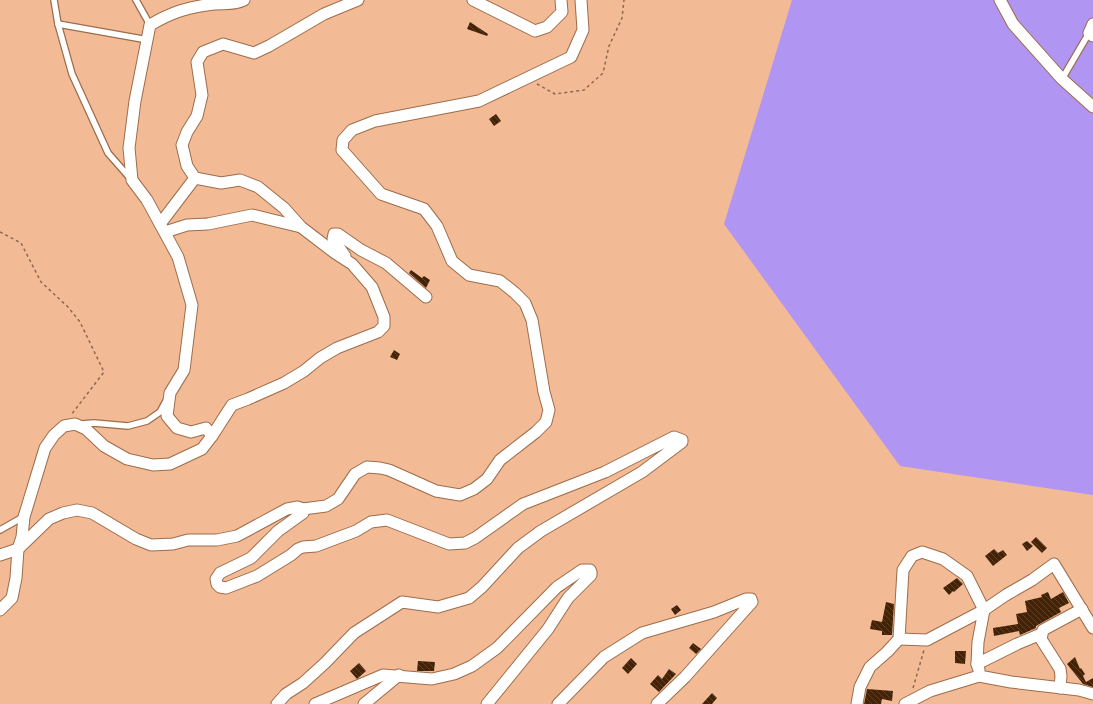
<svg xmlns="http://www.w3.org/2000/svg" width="1093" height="704" font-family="Lato,sans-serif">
	<defs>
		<pattern id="building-back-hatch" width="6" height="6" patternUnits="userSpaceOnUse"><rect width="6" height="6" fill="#442206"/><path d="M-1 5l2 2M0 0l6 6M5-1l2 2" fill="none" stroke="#5c4029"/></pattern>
	</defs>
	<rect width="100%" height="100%" fill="#f2bb96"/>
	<polygon fill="#b095f2" points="792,0 1093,0 1093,495 900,466 724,224"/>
	<g fill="url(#building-back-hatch)">
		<polygon points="470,22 488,34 487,36 467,29"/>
		<polygon points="496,114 501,121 494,126 489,119"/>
		<polygon points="411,270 422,278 424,276 430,280 426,288 409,273"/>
		<polygon points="394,350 400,354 397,360 390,357"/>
		<polygon points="1036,537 1047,548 1042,553 1031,542"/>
		<polygon points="1027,541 1033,546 1027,551 1022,544"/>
		<polygon points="994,549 998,553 1003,550 1007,555 993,566 985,556"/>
		<polygon points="957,578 963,584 954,592 953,591 949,595 943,588"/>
		<polygon points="1048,592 1051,599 1063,592 1069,603 1059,608 1061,612 1036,626 1036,628 1020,635 1019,631 994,636 993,628 1018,624 1016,614 1027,612 1025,601 1042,597 1041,595"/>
		<polygon points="886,602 894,604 892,635 882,635 882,631 870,629 872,620 882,622"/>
		<polygon points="677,605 681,610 675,615 671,609"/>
		<polygon points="693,643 701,649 696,654 689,648"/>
		<polygon points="955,651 966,651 965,664 955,663"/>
		<polygon points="1075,657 1080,669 1081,668 1085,674 1083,676 1086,682 1093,678 1093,687 1083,684 1067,664"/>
		<polygon points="631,658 637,664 628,674 622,668"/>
		<polygon points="418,661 435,662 434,671 417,671"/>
		<polygon points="359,663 366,671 357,679 350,671"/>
		<polygon points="669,669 676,674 659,692 650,684 658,675 662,679"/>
		<polygon points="867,689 893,691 892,701 882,699 881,704 864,704"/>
		<polygon points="712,693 717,698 712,704 702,704"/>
	</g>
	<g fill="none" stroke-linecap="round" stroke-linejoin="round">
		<g stroke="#9e6c49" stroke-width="8">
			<g id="service">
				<polyline points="54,0 58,24 72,74 108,153 130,178"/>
				<polyline points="136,0 150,25"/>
				<polyline points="58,24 148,40"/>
				<polyline points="1062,79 1089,33"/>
				<polyline points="81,424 94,423 128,426 147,421 160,412 166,401"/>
				<polyline points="0,530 23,517"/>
			</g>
		</g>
		<g stroke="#9e6c49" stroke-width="13">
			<g id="minor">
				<polyline points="473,0 535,31 547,27 562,12 561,0"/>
				<polyline points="1000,0 1013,24 1062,79 1093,107"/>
				<polyline points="1093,24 1089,33 1093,36"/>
				<polyline points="160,224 195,178"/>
				<polyline points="165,232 187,225 208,224 252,215 301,227"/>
				<polyline points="345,256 333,239 334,234 338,234 361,250 386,263 426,297"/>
				<polyline points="212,436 232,405 248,399 284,383 304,371 320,358 337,348 378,332 384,326 384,317 372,287 352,264 335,253 301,227 284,208 258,187 240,180 221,183 195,178 187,166 182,145 187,132 197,116 202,95 197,62 203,52 223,44 254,53 269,46 324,14 358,0"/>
				<polyline points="303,509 326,506 338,499 355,474 367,467 380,468 389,470 436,491 460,495 474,489 487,479 500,460 536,432 546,422 549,410 544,392 532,320 525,303 515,293 500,281 469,275 452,261 437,226 424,209 381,194 342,150 343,140 352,130 375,121 479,101 571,57 583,30 581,0"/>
				<polyline points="0,555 18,549 49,519 63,513 77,510 92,513 136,539 151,545 173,544 188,540 217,540 237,536 287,509 298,507 303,509 303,513 278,531 251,558 220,573 216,579 217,584 220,587 226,588 257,576 291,555 298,549 303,547 316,546 356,531 371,522 387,520 449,544 465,543 475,538 523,504 605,472 674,437 682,440 682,442 642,472 541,531 518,548 482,587 469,598 438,607 402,602 354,633 325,663 303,683 286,694 277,704"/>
				<path d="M 0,610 L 12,598 L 16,578 L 18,549 L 22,537 L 24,517 L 45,448 L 54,435 L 64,426 L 75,424 L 86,429 L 104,446 L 127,459 L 153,465 L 170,464 L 202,449 L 212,436 L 206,428 L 191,432 L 177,428 L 167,416 L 170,393 L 184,370 L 192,305 L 178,257 L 147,200 L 132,180 L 129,148 L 135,101 L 150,25 C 172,12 188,7 214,4 C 225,3 235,5 244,0"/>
				<polyline points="899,639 927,640 984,610 1006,595 1032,580 1054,564 1093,628"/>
				<polyline points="977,664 1017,644 1041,634"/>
				<polyline points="1060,688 1061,676 1060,669 1041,639 1043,630 1082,609"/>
				<polyline points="315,704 383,675 432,679 454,674 472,666 497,648 557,587 582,570 590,570 591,572 591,575 568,598 548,629 487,704"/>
				<polyline points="364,704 399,675"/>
				<polyline points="558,704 604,657 642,633 714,612 746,599 751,599 752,602 685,677 657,704"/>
				<polyline points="857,704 860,687 870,667 887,652 899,639 903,570 912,556 922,552 943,559 967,576 984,610 978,642 977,664 979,670 979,676 1011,682 1079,690 1093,694"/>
				<polyline points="905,704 930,691 979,676"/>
			</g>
		</g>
		<g stroke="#8d684f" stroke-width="1.5" stroke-dasharray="3 3" stroke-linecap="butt">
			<polyline points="537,84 555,94 584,90 603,73 609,46 622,18 624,0"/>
			<polyline points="0,232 21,243 41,282 68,307 80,322 104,372 71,415"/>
			<polyline points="913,688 924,650"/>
		</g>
		<use href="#service" stroke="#fff" stroke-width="5.5"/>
		<use href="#minor" stroke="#fff" stroke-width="11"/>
	</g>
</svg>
